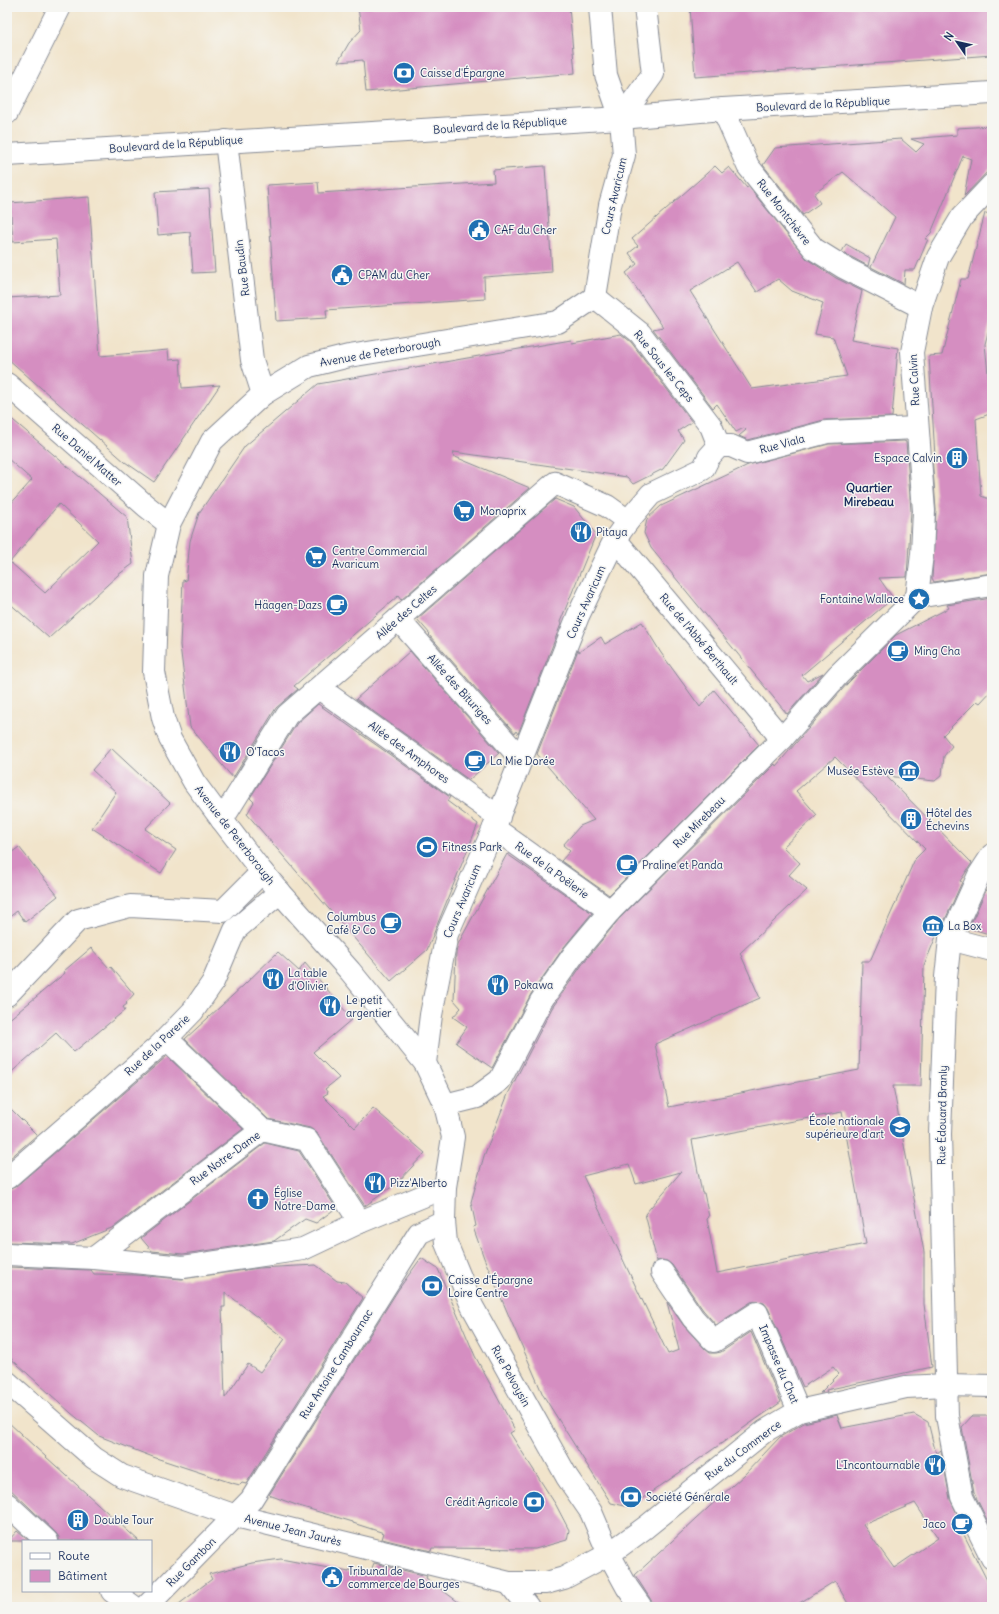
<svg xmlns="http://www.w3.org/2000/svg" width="999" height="1614" font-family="Delius,sans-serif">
	<rect width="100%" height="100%" fill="#f6f6f2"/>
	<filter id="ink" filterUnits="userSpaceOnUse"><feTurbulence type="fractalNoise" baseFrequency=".025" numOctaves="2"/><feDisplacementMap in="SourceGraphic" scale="8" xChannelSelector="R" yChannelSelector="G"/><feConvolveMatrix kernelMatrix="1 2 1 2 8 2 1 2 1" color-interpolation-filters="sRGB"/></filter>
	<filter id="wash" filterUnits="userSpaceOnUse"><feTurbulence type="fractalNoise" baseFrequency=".012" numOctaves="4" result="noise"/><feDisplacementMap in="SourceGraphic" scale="16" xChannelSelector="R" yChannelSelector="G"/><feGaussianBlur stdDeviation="0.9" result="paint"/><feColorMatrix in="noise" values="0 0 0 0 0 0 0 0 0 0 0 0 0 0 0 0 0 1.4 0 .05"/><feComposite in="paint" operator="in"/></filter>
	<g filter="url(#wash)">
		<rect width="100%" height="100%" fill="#f1e4cb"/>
		<g id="blocks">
			<g fill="#d58ec1" fill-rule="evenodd">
				<polygon points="358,7 569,7 575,73 366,92 363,60 338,62 349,43 361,30"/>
				<polygon points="690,7 992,7 992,55 695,77"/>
				<polygon points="992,126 992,167 964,196 971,159 963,156 931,233 925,239 928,239 915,270 905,270 904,284 871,267 895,217 843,172 814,194 820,203 803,215 763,165 775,148 901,139 916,152 924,144 911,139 957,135 957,128"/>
				<polygon points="545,166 552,272 484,277 485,299 326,310 327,318 276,321 267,185 318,182 319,193 494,182 493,170"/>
				<path d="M 715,166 L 722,173 L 729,167 L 747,188 L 748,186 L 807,259 L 836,278 L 862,291 L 851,340 L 898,348 L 892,417 L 824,420 L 748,440 L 739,436 L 746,430 L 744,428 L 736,432 L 717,404 L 713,408 L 653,329 L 663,327 L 626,273 L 637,264 L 629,253 L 638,246 L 632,239 ZM 737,262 L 757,292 L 778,279 L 792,291 L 823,303 L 815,334 L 833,337 L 847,376 L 752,389 L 690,291 Z"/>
				<polygon points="209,189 215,272 193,273 190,232 158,235 155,192"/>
				<polygon points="89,197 100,356 168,350 169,360 180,359 182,388 220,385 154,482 125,462 7,358 7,298 60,295 56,239 13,242 10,203"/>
				<polygon points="985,213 992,214 992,317 985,344 989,384 992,382 992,413 976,419 981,496 992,500 992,573 934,582 932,578 936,510 932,456 935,457 929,356 942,355 961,279 968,279"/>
				<polygon points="846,244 870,258 868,266 842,252"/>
				<polygon points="621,334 631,342 692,422 678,431 684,440 663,469 633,484 627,477 454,452 453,456 530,488 401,600 398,596 294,686 298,689 276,708 233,778 190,727 180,645 183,580 186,581 190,541 199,513 245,446 318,384 571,340 572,343"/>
				<path d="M 7,415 L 127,517 L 133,564 L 118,575 L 49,638 L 7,601 L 7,508 L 32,480 L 7,458 ZM 59,504 L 98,541 L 45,593 L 10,562 Z"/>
				<polygon points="904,441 906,442 911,511 907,577 879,578 893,598 802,675 807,681 823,673 787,714 651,548 644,533 647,519 661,506 748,465 829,444"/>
				<polygon points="555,499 574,507 596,534 560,622 561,624 518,734 516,731 515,733 429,635 430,634 417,619"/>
				<path d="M 992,598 L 992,690 L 980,703 L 977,701 L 943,735 L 952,746 L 944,756 L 942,775 L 935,781 L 886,776 L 972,863 L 960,881 L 962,882 L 945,920 L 943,919 L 924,966 L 921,1086 L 893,1086 L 924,1252 L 924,1304 L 932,1367 L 826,1390 L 827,1392 L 820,1393 L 839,1374 L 833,1367 L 803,1387 L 768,1308 L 764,1303 L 757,1301 L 751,1302 L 716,1325 L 703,1310 L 672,1265 L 667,1261 L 662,1260 L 657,1261 L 645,1214 L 681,1172 L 636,1184 L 629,1164 L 583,1176 L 668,1354 L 679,1350 L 667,1302 L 684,1326 L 705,1349 L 710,1353 L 716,1353 L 721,1352 L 751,1332 L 781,1402 L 630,1507 L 611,1503 L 543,1395 L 484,1258 L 473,1227 L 476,1226 L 471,1202 L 484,1156 L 508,1094 L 552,1008 L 584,962 L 619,919 L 775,764 L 776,766 L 847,684 L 896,635 L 949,608 L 947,605 ZM 835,757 L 925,849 L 915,859 L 870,961 L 862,961 L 859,1070 L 669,1107 L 655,1044 L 760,998 L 740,953 L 807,890 L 789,875 L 800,863 L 783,847 L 817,815 L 796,791 ZM 842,1112 L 866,1244 L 717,1273 L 707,1219 L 709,1217 L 704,1193 L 702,1193 L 692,1140 Z"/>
				<polygon points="642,622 661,653 700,707 714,690 759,745 609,895 561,861 570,851 563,845 580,826 594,820 537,754 578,650 579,652 601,637 605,644"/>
				<polygon points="410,651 499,753 469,780 356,699"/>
				<polygon points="318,704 450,797 447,801 478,824 427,950 391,981 247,814 254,802 250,798 297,723"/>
				<polygon points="111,748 170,803 145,829 176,850 161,873 92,828 116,792 92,770"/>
				<polygon points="19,847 58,896 25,922 17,911 7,919 7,856"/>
				<polygon points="507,854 592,913 564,947 531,994 492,1068 456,1043 467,1027 453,1017 461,1008 454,1000 456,953 458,944"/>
				<polygon points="986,890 992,892 992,935 969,928"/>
				<polygon points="91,948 109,968 111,967 134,994 126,1003 127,1004 123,1007 125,1010 74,1052 56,1033 7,1076 7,1021 65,973 64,971"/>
				<polygon points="278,952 299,971 305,963 352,1019 313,1052 339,1078 325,1089 328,1093 323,1096 355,1128 373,1108 425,1153 397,1183 365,1206 317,1133 310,1128 268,1119 185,1039 244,985"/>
				<polygon points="167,1056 243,1129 114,1227 72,1244 7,1242 7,1190 15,1187"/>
				<polygon points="7,1105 37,1135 9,1159 7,1157"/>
				<polygon points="265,1143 299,1151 336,1208 316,1223 305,1219 274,1241 183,1254 152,1251 141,1238"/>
				<polygon points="421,1258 438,1269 475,1356 515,1430 510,1433 556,1505 569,1530 567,1540 535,1549 432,1548 431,1551 382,1539 384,1533 353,1523 353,1522 299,1506 269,1495 398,1290"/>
				<path d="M 316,1265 L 337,1281 L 345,1282 L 363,1298 L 246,1484 L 242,1483 L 240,1485 L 232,1483 L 153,1457 L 99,1436 L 71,1413 L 7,1355 L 7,1267 L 91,1270 L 94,1274 L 136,1275 L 182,1279 L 259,1268 ZM 225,1292 L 285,1339 L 260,1372 L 248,1364 L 225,1398 L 222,1307 L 225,1307 Z"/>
				<path d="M 914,1414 L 928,1422 L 936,1454 L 941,1450 L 950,1499 L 962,1524 L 959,1525 L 992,1590 L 992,1607 L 850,1607 L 835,1581 L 793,1607 L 654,1607 L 651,1600 L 635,1575 L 744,1475 L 780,1437 L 804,1423 L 837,1415 L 842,1428 ZM 915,1503 L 938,1538 L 894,1568 L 863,1525 Z"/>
				<polygon points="972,1416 992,1416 992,1522 988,1522 974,1493 962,1427"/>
				<polygon points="7,1421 35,1447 139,1541 59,1541 59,1537 55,1532 7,1486"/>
				<polygon points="17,1531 29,1541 8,1541"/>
				<polygon points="281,1559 349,1572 349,1570 370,1573 374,1563 427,1576 426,1578 465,1607 175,1607 212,1579 209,1574 252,1563"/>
			</g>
		</g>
	</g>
	<g filter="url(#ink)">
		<use href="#blocks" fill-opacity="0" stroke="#868a94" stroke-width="1"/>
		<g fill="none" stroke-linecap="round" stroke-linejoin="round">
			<g stroke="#868a94" stroke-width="24">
				<g id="minor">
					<polyline points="723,109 748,166 814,249 843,267 921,307"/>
					<polyline points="7,113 60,7"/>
					<polyline points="226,141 252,360 263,394"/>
					<polyline points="595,297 640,333 711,426 719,446"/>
					<polyline points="595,297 610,205 624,155 621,118"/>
					<polyline points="7,384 146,506 169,524"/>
					<polyline points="615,539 782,739"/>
					<polyline points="917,597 922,554 924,511 912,352 921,307 938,257 962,217 992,185"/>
					<polyline points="398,619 521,759"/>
					<polyline points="319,688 499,817"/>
					<polyline points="222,820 287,715 555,483 607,506 628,521"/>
					<polyline points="494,828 610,911"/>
					<polyline points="992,855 979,875 950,939 946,977 940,1134 947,1416 962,1497 992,1558"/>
					<polyline points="950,939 992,950"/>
					<polyline points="7,995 78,920 130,906 223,911 262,872"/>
					<polyline points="167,1039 262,1130"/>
					<polyline points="425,1063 350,971 262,872 222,820 194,782 170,739 163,718 154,672 157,576 169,524 212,441 263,394 309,366 349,356 558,322 595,297"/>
					<polyline points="445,1105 477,1097 500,1080 541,1001 574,954 610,911 782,739 838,675 917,597 992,585"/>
					<polyline points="7,1178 159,1046 193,1011 213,982 235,930 280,892"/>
					<polyline points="7,1254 94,1258 183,1267 303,1249 360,1222 445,1187"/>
					<polyline points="94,1258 262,1130 307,1140 360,1222"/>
					<polyline points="662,1272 693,1318 714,1341 757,1313 799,1411"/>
					<polyline points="7,1382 94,1458 122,1476 236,1516 509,1583 546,1583 564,1578 609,1554 646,1527 765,1431 799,1411 906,1387 946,1385 992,1386"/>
					<polyline points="7,1504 47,1541"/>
					<polyline points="509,1583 528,1607"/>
					<polyline points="112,1591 134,1607"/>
					<polyline points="146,1607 251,1500 419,1233 444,1221"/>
					<polyline points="641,1607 627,1587 609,1554 591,1512 567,1477 472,1306 446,1243 444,1221 445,1187 453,1137 445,1105 425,1063 431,1015 447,934 494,828 578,616 615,539 628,521 651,494 703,469 709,457 719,446 731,446 747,453 827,432 917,428"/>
				</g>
			</g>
			<g stroke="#868a94" stroke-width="24">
				<g id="major">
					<polyline points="600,7 606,75 621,118"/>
					<polyline points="621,118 653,74 645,7"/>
					<polyline points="7,155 621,118 723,109 992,93"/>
				</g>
			</g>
			<use href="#minor" stroke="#fff" stroke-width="22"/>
			<use href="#major" stroke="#fff" stroke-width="22"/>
		</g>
	</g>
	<defs>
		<g id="bank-disc" transform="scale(1.15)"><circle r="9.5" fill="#1f6fb2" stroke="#f6f6f2"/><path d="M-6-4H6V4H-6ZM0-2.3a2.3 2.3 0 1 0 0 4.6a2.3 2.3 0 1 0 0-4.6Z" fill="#fff"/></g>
		<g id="civic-disc" transform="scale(1.15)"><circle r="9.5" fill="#1f6fb2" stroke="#f6f6f2"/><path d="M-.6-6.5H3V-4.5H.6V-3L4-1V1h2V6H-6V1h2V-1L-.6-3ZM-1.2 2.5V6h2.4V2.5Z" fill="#fff"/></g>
		<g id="building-disc" transform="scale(1.15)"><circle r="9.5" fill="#1f6fb2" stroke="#f6f6f2"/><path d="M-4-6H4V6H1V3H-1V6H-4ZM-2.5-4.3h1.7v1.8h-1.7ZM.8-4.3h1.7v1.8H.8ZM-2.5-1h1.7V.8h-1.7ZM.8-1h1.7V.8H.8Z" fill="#fff"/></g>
		<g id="supermarket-disc" transform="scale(1.15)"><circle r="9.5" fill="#1f6fb2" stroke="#f6f6f2"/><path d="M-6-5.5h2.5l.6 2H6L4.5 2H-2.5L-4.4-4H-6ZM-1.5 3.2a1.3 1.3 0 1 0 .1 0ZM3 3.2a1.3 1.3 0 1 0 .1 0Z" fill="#fff"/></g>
		<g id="restaurant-disc" transform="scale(1.15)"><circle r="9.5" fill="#1f6fb2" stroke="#f6f6f2"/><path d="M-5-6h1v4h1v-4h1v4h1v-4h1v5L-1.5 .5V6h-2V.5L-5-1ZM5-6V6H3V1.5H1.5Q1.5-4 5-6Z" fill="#fff"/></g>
		<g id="sight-disc" transform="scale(1.15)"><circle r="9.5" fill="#1f6fb2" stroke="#f6f6f2"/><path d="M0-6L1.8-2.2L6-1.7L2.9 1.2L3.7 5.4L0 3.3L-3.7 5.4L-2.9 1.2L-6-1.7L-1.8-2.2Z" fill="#fff"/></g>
		<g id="cafe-disc" transform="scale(1.15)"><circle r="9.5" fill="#1f6fb2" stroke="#f6f6f2"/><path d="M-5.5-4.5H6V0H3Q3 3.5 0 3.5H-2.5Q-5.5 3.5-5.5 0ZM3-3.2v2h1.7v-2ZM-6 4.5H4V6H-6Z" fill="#fff"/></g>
		<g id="museum-disc" transform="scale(1.15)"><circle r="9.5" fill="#1f6fb2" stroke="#f6f6f2"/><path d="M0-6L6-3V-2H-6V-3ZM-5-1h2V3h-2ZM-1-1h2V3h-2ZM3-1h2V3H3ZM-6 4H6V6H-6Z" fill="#fff"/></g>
		<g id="stadium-disc" transform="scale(1.15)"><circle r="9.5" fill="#1f6fb2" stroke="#f6f6f2"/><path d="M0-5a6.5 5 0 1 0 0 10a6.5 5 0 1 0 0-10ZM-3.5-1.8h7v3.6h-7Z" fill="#fff"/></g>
		<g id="university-disc" transform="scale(1.15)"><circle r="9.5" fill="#1f6fb2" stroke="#f6f6f2"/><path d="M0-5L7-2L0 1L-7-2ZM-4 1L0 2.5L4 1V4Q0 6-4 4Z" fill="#fff"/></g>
		<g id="church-disc" transform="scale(1.15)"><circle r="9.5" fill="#1f6fb2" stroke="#f6f6f2"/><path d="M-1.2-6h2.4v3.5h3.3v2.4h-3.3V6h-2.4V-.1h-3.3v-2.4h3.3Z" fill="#fff"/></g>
	</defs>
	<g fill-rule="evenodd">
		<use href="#bank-disc" x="404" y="73"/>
		<use href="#civic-disc" x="479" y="230"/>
		<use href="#civic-disc" x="342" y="275"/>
		<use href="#building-disc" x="957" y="458"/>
		<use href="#supermarket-disc" x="464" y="511"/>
		<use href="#restaurant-disc" x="581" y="532"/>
		<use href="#supermarket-disc" x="316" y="557"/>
		<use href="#sight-disc" x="919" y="599"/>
		<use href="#cafe-disc" x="337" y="605"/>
		<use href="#cafe-disc" x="898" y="651"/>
		<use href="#restaurant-disc" x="230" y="752"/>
		<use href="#cafe-disc" x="475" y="761"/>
		<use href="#museum-disc" x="909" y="771"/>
		<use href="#building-disc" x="911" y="819"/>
		<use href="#stadium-disc" x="427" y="847"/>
		<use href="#cafe-disc" x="627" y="865"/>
		<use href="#cafe-disc" x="391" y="923"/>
		<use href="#museum-disc" x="933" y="926"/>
		<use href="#restaurant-disc" x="273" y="979"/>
		<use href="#restaurant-disc" x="498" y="985"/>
		<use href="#restaurant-disc" x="330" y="1006"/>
		<use href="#university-disc" x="900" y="1127"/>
		<use href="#restaurant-disc" x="375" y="1183"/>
		<use href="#church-disc" x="258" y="1199"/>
		<use href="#bank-disc" x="432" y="1286"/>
		<use href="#restaurant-disc" x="935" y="1465"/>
		<use href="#bank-disc" x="631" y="1497"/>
		<use href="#bank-disc" x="534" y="1502"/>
		<use href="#building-disc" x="78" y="1520"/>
		<use href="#cafe-disc" x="962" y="1524"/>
		<use href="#civic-disc" x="332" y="1577"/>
	</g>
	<g text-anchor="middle" stroke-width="3" stroke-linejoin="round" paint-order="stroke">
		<g font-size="11" fill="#1b2f5e" stroke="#f6f6f2" text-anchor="start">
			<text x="420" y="77">Caisse d'Épargne</text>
			<text x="494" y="234">CAF du Cher</text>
			<text x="358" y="279">CPAM du Cher</text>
			<text x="942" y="462" text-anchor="end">Espace Calvin</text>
			<text x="480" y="515">Monoprix</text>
			<text x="596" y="536">Pitaya</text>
			<text x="332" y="555">Centre Commercial<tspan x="332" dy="13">Avaricum</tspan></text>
			<text x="904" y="603" text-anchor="end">Fontaine Wallace</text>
			<text x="322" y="609" text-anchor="end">Häagen-Dazs</text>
			<text x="914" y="655">Ming Cha</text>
			<text x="246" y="756">O'Tacos</text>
			<text x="490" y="765">La Mie Dorée</text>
			<text x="894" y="775" text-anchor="end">Musée Estève</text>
			<text x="926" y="817">Hôtel des<tspan x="926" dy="13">Échevins</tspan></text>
			<text x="442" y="851">Fitness Park</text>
			<text x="642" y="869">Praline et Panda</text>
			<text x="376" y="921" text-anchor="end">Columbus<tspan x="376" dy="13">Café &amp; Co</tspan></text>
			<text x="948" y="930">La Box</text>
			<text x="288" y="977">La table<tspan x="288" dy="13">d'Olivier</tspan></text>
			<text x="514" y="989">Pokawa</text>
			<text x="346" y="1004">Le petit<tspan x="346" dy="13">argentier</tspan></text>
			<text x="884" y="1125" text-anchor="end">École nationale<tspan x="884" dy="13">supérieure d'art</tspan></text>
			<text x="390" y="1187">Pizz'Alberto</text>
			<text x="274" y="1197">Église<tspan x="274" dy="13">Notre-Dame</tspan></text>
			<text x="448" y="1284">Caisse d'Épargne<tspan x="448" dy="13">Loire Centre</tspan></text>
			<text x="920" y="1469" text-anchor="end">L'Incontournable</text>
			<text x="646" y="1501">Société Générale</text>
			<text x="518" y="1506" text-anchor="end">Crédit Agricole</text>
			<text x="94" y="1524">Double Tour</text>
			<text x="946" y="1528" text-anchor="end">Jaco</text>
			<text x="348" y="1575">Tribunal de<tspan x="348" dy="13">commerce de Bourges</tspan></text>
		</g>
		<g font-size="11" fill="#1b2f5e" stroke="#f6f6f2">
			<text transform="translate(823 104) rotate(-3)" y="4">Boulevard de la République</text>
			<text transform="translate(500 125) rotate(-4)" y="4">Boulevard de la République</text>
			<text transform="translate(176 144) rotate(-4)" y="4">Boulevard de la République</text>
			<text transform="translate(614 196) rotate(-77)" y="4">Cours Avaricum</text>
			<text transform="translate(784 212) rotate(52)" y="4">Rue Montchèvre</text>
			<text transform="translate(242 268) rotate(-97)" y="4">Rue Baudin</text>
			<text transform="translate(380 352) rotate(-10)" y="4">Avenue de Peterborough</text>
			<text transform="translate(664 366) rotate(51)" y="4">Rue Sous les Ceps</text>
			<text transform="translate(914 380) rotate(-93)" y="4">Rue Calvin</text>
			<text transform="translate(782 444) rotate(-15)" y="4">Rue Viala</text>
			<text transform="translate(87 455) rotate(41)" y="4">Rue Daniel Matter</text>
			<text transform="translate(586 602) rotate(-66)" y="4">Cours Avaricum</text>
			<text transform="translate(406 612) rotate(-41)" y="4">Allée des Celtes</text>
			<text transform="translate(699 639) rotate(50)" y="4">Rue de l'Abbé Berthault</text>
			<text transform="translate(460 689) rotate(48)" y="4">Allée des Bituriges</text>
			<text transform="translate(409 752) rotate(36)" y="4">Allée des Amphores</text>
			<text transform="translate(699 822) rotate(-45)" y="4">Rue Mirebeau</text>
			<text transform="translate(235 835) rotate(52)" y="4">Avenue de Peterborough</text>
			<text transform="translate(552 870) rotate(36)" y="4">Rue de la Poëlerie</text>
			<text transform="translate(462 901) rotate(-67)" y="4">Cours Avaricum</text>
			<text transform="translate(157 1045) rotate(-43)" y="4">Rue de la Parerie</text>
			<text transform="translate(942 1115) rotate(-89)" y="4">Rue Édouard Branly</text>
			<text transform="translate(225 1158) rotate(-36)" y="4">Rue Notre-Dame</text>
			<text transform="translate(336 1364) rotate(-58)" y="4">Rue Antoine Cambournac</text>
			<text transform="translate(779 1364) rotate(67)" y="4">Impasse du Chat</text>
			<text transform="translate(511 1376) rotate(61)" y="4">Rue Pelvoysin</text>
			<text transform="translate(743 1450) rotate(-37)" y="4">Rue du Commerce</text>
			<text transform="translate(293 1530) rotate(14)" y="4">Avenue Jean Jaurès</text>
			<text transform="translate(191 1562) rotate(-45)" y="4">Rue Gambon</text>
		</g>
		<g font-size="12" font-weight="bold" fill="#1b2f5e" stroke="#f6f6f2">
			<text x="869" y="492">Quartier<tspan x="869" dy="14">Mirebeau</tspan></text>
		</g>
	</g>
	<rect width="999" height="1614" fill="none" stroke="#f6f6f2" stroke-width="24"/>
	<rect x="22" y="1540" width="130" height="52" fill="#f6f6f2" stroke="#9ea6b7"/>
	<rect x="30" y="1553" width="20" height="6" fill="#ffffff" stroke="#9ea6b7"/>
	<text x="58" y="1560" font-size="12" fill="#1b2f5e">Route</text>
	<rect x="30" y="1570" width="20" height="12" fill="#d58ec1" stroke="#9ea6b7"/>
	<text x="58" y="1580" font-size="12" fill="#1b2f5e">Bâtiment</text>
	<g transform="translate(957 42) rotate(304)" stroke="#f6f6f2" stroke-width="3" paint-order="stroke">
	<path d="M0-3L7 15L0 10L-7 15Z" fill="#1b2f5e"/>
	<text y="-6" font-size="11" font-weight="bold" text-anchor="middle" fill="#1b2f5e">N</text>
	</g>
</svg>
